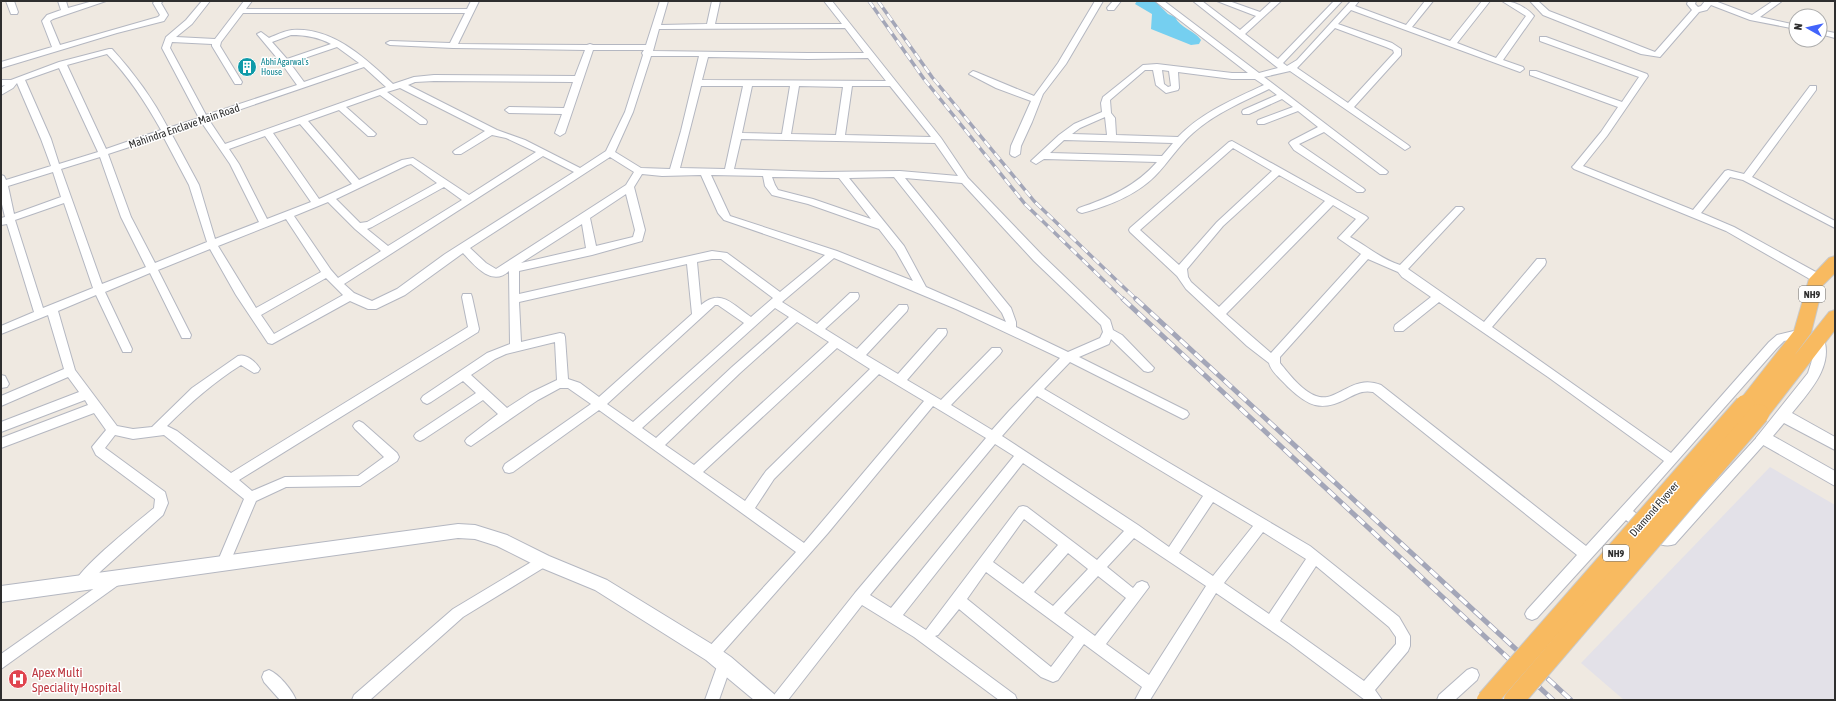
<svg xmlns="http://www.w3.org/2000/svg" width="1836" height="701" font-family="'Asap Condensed',sans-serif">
	<rect width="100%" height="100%" fill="#efe9e1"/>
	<polygon fill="#e3e1e8" points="1770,467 1835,505 1835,700 1624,700 1581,663"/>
	<path fill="#75cff0" d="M 1137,1 L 1155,1 L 1168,14 L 1175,17 C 1180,28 1194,30 1201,40 L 1199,44 L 1191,45 L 1151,29 L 1152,14 L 1135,4 Z"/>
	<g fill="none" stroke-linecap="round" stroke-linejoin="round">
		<g stroke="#b4b7c1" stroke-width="2">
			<g id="minor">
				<polygon points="6,1 14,1 18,12 17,14 11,14"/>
				<polygon points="58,1 66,1 68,8 93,1 106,1 53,19 50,21 60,45 158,17 160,15 153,3 155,1 163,1 161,3 168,15 164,21 117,33 1,68 1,62 52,47 42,21 47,15 61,10"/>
				<path d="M 202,1 L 210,1 L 192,24 L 176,37 L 215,39 L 244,1 L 252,1 L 246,9 L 467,9 L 471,1 L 479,1 L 458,44 L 587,45 L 590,44 L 593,45 L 646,45 L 660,1 L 668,1 L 661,25 L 707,24 L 712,1 L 720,1 L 715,24 L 842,24 L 824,1 L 832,1 L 941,138 L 968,178 L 1042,255 L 1110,320 L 1113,330 L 1122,335 L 1154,368 L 1152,371 L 1148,372 L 1144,371 L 1111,339 L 1109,344 L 1079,357 L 1187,411 L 1189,414 L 1187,417 L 1183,419 L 1179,417 L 1070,362 L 1044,389 L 1310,546 L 1399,617 L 1410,636 L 1410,646 L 1408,651 L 1375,690 L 1382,700 L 1365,700 L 1289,643 L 1216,593 L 1150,700 L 1135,700 L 1142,687 L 1084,644 L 1058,680 L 1053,682 L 1041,677 L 959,609 L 938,635 L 935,636 L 1015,695 L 1017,700 L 999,700 L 914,637 L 862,605 L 788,700 L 772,700 L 774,695 L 855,593 L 986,438 L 933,406 L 828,533 L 717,659 L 712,661 L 707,659 L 705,654 L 707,649 L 796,552 L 599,410 L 513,472 L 509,473 L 505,472 L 503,468 L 505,464 L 591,404 L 568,388 L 560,388 L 538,400 L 471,446 L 467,444 L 465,441 L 467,438 L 498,414 L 483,400 L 424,439 L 420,441 L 416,439 L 414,436 L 416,433 L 476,393 L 463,381 L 431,402 L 427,404 L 423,402 L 421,399 L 423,396 L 487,353 L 510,344 L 509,271 C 492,287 475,266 463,253 L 405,295 L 376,309 L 368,309 L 350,301 L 272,344 L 268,343 L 236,295 L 210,249 L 158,270 L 191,335 L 190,338 L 182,338 L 150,273 L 105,292 L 132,349 L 131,352 L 123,352 L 96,295 L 58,311 L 75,370 L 117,426 L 133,429 L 152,427 L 192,388 L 238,356 C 246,353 256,362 260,369 L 258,372 L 254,373 L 241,365 C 214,382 190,403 167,426 L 177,431 L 231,473 L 468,327 L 462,297 L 463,294 L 471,294 L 472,297 L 479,329 L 478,332 L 239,480 L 252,491 L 285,477 L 358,476 L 384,457 L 355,429 L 353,426 L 355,423 L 359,421 L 363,423 L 397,453 L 399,457 L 397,461 L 360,486 L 286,487 L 256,501 L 228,567 L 223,569 L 218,567 L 217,563 L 244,499 L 164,435 L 133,439 L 115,435 L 105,448 L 165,492 L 168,503 L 163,515 L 101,571 L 87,586 L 82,588 L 77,586 L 75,582 C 84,564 136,523 154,508 L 155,499 L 96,455 L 92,447 L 106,430 L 94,413 L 1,448 L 1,438 L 88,405 L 85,400 L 1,432 L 1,422 L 79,392 L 68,377 L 1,406 L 1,396 L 64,369 L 48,315 L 1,334 L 1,326 L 34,312 L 7,224 L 1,225 L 1,218 L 5,217 L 1,200 L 1,175 L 4,176 L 6,180 L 51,166 L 41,139 L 17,83 L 13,88 L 1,95 L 1,88 L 5,85 L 1,86 L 1,80 L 11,80 L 59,62 L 109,49 L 112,49 C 134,73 153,99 168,128 L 199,118 L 162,48 L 166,37 L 186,20 ZM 243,13 L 465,13 L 450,43 L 390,41 L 386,43 L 390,45 L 453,48 L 585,50 L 575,76 L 434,75 L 414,77 L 393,84 C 366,59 333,27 292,30 C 284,31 276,35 269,38 L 261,32 L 257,34 L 282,64 L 297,85 L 206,115 L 170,48 L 172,42 L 212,44 L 212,46 L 235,84 L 241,84 L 242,82 L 220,46 L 221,42 ZM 845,28 L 864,53 L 808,53 L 653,51 L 659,29 ZM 291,35 C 306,35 318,37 331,44 L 287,59 L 272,42 ZM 337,47 L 359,63 L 304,82 L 290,63 ZM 593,50 L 644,50 L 642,53 L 643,55 L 625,112 L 606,151 L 580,168 L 525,140 L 497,130 L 408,85 L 415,82 L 434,81 L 573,82 L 564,108 L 509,107 L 505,110 L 509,113 L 562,114 L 555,133 L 560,136 L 565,133 ZM 107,54 C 129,77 146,103 161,130 L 106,149 L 67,65 ZM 651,56 L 699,56 L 681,131 L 670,169 L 641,168 L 615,152 L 633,112 ZM 708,57 L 808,59 L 868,58 L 886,81 L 702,80 ZM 364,67 L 386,87 L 225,144 L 209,120 ZM 59,68 L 98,152 L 59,164 L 51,139 L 25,80 ZM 701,86 L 743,86 L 725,169 L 680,168 ZM 752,86 L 790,86 L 782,134 L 742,133 ZM 799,86 L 843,87 L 836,135 L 791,134 ZM 852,86 L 890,86 L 931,137 L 845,135 ZM 400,88 L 485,131 L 455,150 L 453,152 L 455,154 L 461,154 L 492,135 L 506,138 L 536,152 L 469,195 L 413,158 L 402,160 L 359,180 L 308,121 L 339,110 L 368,136 L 374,136 L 376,134 L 374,132 L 346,107 L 380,95 L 420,124 L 426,124 L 427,122 L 426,120 L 387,92 ZM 202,123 L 230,164 L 259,222 L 215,239 L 199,185 L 171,133 ZM 300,124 L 352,184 L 319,199 L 273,133 ZM 163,136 L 189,185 L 207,242 L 155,263 L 131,217 L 108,154 ZM 265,136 L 311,202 L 267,219 L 239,164 L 229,149 ZM 741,139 L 935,143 L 958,176 L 900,171 L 821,172 L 734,169 ZM 543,156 L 574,172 L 445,254 L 397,289 L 372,301 L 354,293 L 344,284 ZM 100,157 L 121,217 L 146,267 L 102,284 L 61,169 ZM 610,157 L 634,172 L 626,185 L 496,269 L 486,263 L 470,248 ZM 411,164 L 437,183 L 367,222 L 360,223 L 336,199 L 407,165 ZM 53,172 L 61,197 L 14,214 L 8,186 ZM 642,174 L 662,176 L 701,175 L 718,213 L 724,220 L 825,255 L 780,292 L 727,253 L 712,251 L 519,294 L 519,271 L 592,255 L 642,241 L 645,230 L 634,187 ZM 711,175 L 763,176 L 765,186 L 772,195 L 808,204 L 879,229 L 896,251 L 913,281 L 837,251 L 730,216 ZM 772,177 L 839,178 L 871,219 L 813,199 L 778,190 L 775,185 ZM 894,177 L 1002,313 L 1006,322 L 926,287 L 904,246 L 849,178 ZM 905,178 L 962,183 L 1034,261 L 1101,325 L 1103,332 L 1100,338 L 1068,352 L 1016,327 L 1016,322 L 1011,308 ZM 444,187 L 462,200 L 388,246 L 367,229 L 372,227 ZM 626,194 L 635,230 L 633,237 L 596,246 L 590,218 ZM 328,202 L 355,229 L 381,251 L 338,278 L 331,270 L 294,216 ZM 64,203 L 93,288 L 43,308 L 15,220 ZM 286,219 L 321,272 L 256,308 L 218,246 ZM 582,224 L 586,248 L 521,263 ZM 834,258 L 956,309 L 1060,358 L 1009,411 L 992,430 L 951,405 L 1000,354 L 1002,351 L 1000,348 L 992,348 L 941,400 L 907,380 L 946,335 L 947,332 L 946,329 L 938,329 L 898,374 L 866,355 L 907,311 L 908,308 L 907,305 L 899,305 L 857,349 L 825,329 L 858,299 L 859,296 L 858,293 L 850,293 L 817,324 L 782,302 ZM 712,259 L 721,259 L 773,298 L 751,317 C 733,305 721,288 701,305 L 697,262 ZM 687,264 L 692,314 L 599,397 L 580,383 L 568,379 L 565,337 L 564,334 L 560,333 L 521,342 L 519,302 ZM 326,278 L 343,295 L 274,334 L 261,315 ZM 715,305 L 718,305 L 744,323 L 633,422 L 607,404 ZM 775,308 L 789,317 L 732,367 L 656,438 L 642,428 ZM 797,322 L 829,342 L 694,465 L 665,445 L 740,373 ZM 555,342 L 557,380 L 530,393 L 507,408 L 471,375 L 495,359 L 506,354 ZM 837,348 L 870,369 L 766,471 L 745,501 L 703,472 ZM 879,374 L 924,401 L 804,543 L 755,508 L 774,479 ZM 1037,396 L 1203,496 L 1169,547 L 1138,525 L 1002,436 ZM 995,444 L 1014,456 L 891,608 L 870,595 ZM 1023,463 L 1124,531 L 1097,560 L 1027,507 L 1023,506 L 1019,507 L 926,630 L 903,615 ZM 1213,502 L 1253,526 L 1213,576 L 1179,553 ZM 1024,519 L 1058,545 L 1023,584 L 993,562 ZM 1263,532 L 1306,559 L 1269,614 L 1224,583 ZM 1134,538 L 1206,586 L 1149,675 L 1106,644 L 1149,587 L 1147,583 L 1142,581 L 1137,583 L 1133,588 L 1107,567 ZM 1068,553 L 1088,569 L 1053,606 L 1034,592 ZM 1316,566 L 1389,627 L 1396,637 L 1396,644 L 1364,681 L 1280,621 ZM 986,572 L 1074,637 L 1051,667 L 967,599 ZM 1098,576 L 1126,598 L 1095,636 L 1064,613 Z"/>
				<polygon points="1095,1 1103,1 1066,64 1043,94 1032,122 1021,146 1020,154 1015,157 1012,156 1010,154 1011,146 1031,101 996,88 969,74 973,71 976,72 1034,96 1058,63"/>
				<polygon points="1113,1 1121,1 1114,10 1108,10 1107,8"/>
				<path d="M 1155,1 L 1164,1 L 1259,73 L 1278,68 L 1193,1 L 1202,1 L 1240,30 L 1256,16 L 1217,1 L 1229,1 L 1260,12 L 1272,1 L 1281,1 L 1245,34 L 1278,59 L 1334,1 L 1342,1 L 1283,63 L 1287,66 L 1297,60 L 1351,1 L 1359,1 L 1355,6 L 1406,25 L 1425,1 L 1433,1 L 1412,27 L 1450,41 L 1482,1 L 1490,1 L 1457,43 L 1496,58 L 1526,16 L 1502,1 C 1514,1 1526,7 1534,16 L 1503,60 L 1523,67 L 1524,69 L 1520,72 L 1351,10 L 1338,24 L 1392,43 L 1401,49 L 1401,55 L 1354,107 L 1408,145 L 1410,147 L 1405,150 L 1290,71 L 1264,77 L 1386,170 L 1388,172 L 1386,174 L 1380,174 L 1324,132 L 1299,144 L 1363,188 L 1365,190 L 1363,192 L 1357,192 L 1294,150 L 1289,143 L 1291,141 L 1318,127 L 1298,111 L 1264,124 L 1258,124 L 1257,122 L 1258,120 L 1293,107 L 1282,99 L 1249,114 L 1243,114 L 1242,112 L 1243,110 L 1277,95 L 1269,89 C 1243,102 1215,113 1193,133 C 1178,146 1168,163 1155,176 C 1135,196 1108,206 1082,213 L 1079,212 L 1077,210 L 1079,208 C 1109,198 1136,186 1157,162 L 1044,159 L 1036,164 L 1031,161 L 1059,135 L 1074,124 L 1102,112 L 1101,103 L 1103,97 L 1143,65 L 1157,64 L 1232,73 L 1248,73 ZM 1335,28 L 1386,47 L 1393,50 L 1394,53 L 1348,103 L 1297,68 ZM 1145,70 L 1153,70 L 1156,85 L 1166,93 L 1178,90 L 1179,88 L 1178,72 L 1232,79 L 1255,79 L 1264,85 C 1234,99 1202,112 1178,137 L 1116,135 L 1115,118 L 1111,113 L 1110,100 ZM 1162,70 L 1169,71 L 1171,86 L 1168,87 L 1164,84 ZM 1105,117 L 1107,135 L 1072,134 L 1080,128 ZM 1064,140 L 1173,143 L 1162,156 L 1050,153 Z"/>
				<polygon points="1530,1 1538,1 1549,11 1655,52 1692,10 1687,4 1688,1 1696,1 1695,4 1698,7 1701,6 1705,1 1715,1 1752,15 1773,1 1782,1 1760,17 1796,25 1796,29 1750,20 1711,5 1707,10 1699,12 1660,57 1641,54 1543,15"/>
				<polygon points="1820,30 1835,33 1835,38 1820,34"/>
				<polygon points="1540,37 1546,37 1647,74 1648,76 1607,136 1583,166 1693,210 1725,171 1728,170 1744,174 1810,86 1816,86 1816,90 1752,177 1835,221 1835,228 1743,180 1730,177 1701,213 1734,227 1823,276 1824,279 1823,282 1815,282 1726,231 1574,169 1572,167 1574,165 1601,132 1618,107 1530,75 1530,71 1536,71 1622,102 1639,77 1540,41"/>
				<path d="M 1232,141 L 1366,216 L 1368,218 L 1366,220 L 1350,237 C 1367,246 1381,259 1400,265 L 1456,207 L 1462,207 L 1464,209 L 1462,211 L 1408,269 L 1484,322 L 1537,259 L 1545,259 L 1546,262 L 1545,265 L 1492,327 L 1671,453 L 1769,342 L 1777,335 L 1802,329 L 1806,330 L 1807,333 L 1806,336 L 1784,341 L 1777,348 L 1633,511 L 1665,534 L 1668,534 L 1759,435 L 1763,433 L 1767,435 L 1769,438 L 1767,441 L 1675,544 C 1657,551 1639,530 1626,520 L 1537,618 L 1532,620 L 1527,618 L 1525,614 L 1527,610 L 1577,555 L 1373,392 C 1362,390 1356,394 1346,399 C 1321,412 1308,406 1288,387 C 1282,380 1271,372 1269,363 L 1247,346 L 1186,289 L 1177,276 L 1130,232 L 1129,230 L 1130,228 L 1229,142 ZM 1233,148 L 1272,171 L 1217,222 L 1179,265 L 1140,230 ZM 1279,175 L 1325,201 L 1219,307 L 1191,282 L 1188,277 L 1187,269 L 1223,226 ZM 1333,205 L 1356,219 L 1338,238 L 1361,254 L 1271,353 L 1226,314 ZM 1368,259 L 1398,272 L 1402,277 L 1431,297 L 1395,325 L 1394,328 L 1395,331 L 1403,331 L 1439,302 L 1548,377 L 1664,461 L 1586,546 L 1381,385 C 1352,373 1337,404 1316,396 C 1302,391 1289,374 1280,363 L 1280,357 Z"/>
				<polygon points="1,375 5,376 9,384 7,387 1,388"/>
				<polygon points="543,555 548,557 549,561 548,565 463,617 370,700 352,700 354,695 453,609"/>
				<polygon points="116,573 121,575 123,579 121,583 1,669 1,654"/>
				<polygon points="725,656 730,658 732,663 719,700 705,700 720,658"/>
				<polygon points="1472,668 1477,670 1479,675 1477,680 1455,700 1437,700 1439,695 1467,670"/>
				<path d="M 269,670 C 279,674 292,690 296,700 L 280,700 L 264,682 L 262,677 L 264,672 Z"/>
			</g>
		</g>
		<g stroke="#b4b7c1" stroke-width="2">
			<g id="tertiary">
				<path d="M 1817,333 L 1822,334 C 1836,364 1810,391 1792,413 L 1835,437 L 1835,450 L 1784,423 L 1773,436 L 1835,471 L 1835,486 L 1758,442 L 1756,438 L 1808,373 L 1814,354 L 1810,338 L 1812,334 Z"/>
				<polygon points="458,524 475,525 507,535 549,556 607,580 718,648 731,657 774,694 777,700 754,700 706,660 595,590 537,566 497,546 475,539 458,538 1,602 1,586"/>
			</g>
		</g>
		<g stroke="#c9c9c9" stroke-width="2">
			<polygon id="trunk" points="1835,256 1835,273 1823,285 1811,333 1794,356 1829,312 1835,310 1835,330 1766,419 1759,422 1752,419 1750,414 1751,411 1745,413 1738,410 1736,405 1794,331 1809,279 1829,258"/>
		</g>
		<use href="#minor" fill="#fff" fill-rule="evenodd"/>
		<use href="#tertiary" fill="#fff" fill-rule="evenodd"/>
		<use href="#trunk" fill="#f8ba60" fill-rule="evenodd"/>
		<g stroke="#a3a6b8" stroke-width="3.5">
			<g id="rail-far1">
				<polyline points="869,1 924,79 1025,204 1124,300"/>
				<polyline points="878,1 932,77 1034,201 1137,300"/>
			</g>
		</g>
		<g stroke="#a3a6b8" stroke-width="5">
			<g id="rail">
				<polyline points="1123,299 1553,700"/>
				<polyline points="1136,299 1571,700"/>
			</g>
		</g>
		<use href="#rail-far1" stroke="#fff" stroke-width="2.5" stroke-dasharray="8" stroke-linecap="butt"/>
		<use href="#rail" stroke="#fff" stroke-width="3.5" stroke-dasharray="10" stroke-linecap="butt"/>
		<g stroke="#c9c9c9" stroke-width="22" stroke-linecap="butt">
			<g id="trunk-bridge">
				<polyline points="1487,700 1745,405"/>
				<polyline points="1514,700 1759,414"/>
			</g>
		</g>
		<use href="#trunk-bridge" stroke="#f8ba60" stroke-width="20"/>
	</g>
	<defs>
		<g id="building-disc" transform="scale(1)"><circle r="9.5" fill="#0f9aa8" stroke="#fff"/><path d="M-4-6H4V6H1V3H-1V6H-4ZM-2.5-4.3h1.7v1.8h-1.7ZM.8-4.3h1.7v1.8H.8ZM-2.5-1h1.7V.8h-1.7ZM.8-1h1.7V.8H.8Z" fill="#fff"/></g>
		<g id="hospital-disc" transform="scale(1)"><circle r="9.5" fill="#e0444e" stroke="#fff"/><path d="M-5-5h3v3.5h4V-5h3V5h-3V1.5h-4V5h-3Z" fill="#fff"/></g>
	</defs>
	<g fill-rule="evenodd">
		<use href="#building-disc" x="247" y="67"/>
		<use href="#hospital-disc" x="18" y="679"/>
	</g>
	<g text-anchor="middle" stroke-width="3" stroke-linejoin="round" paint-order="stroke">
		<g font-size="9" fill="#0d838f" stroke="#fff" text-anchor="start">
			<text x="261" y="65">Abhi Agarwal's<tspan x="261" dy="10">House</tspan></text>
		</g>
		<g fill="#fff" stroke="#6d6d6d" stroke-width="1">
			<rect x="1799" y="286" width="26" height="16" rx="3"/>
			<rect x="1603" y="545" width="26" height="16" rx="3"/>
		</g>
		<g font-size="10" font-weight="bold" fill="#2e2e2e">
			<text x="1812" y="298">NH9</text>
			<text x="1616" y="557">NH9</text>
		</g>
		<g font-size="11" fill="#2e2e2e" stroke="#fff">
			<text transform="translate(184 126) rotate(-19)" y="4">Mahindra Enclave Main Road</text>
			<text transform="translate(1654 509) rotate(-49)" y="4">Diamond Flyover</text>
		</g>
		<g font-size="13" fill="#be3a42" stroke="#fff" text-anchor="start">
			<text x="32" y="677">Apex Multi<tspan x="32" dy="15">Speciality Hospital</tspan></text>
		</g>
	</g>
	<rect width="1836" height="701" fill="none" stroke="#2e2e2e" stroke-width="4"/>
	<g transform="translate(1808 28) rotate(278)"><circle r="19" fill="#ffffff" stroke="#ababab"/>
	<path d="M0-3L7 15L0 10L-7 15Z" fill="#4264fb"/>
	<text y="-6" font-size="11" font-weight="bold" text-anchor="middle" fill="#2e2e2e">N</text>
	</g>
</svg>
